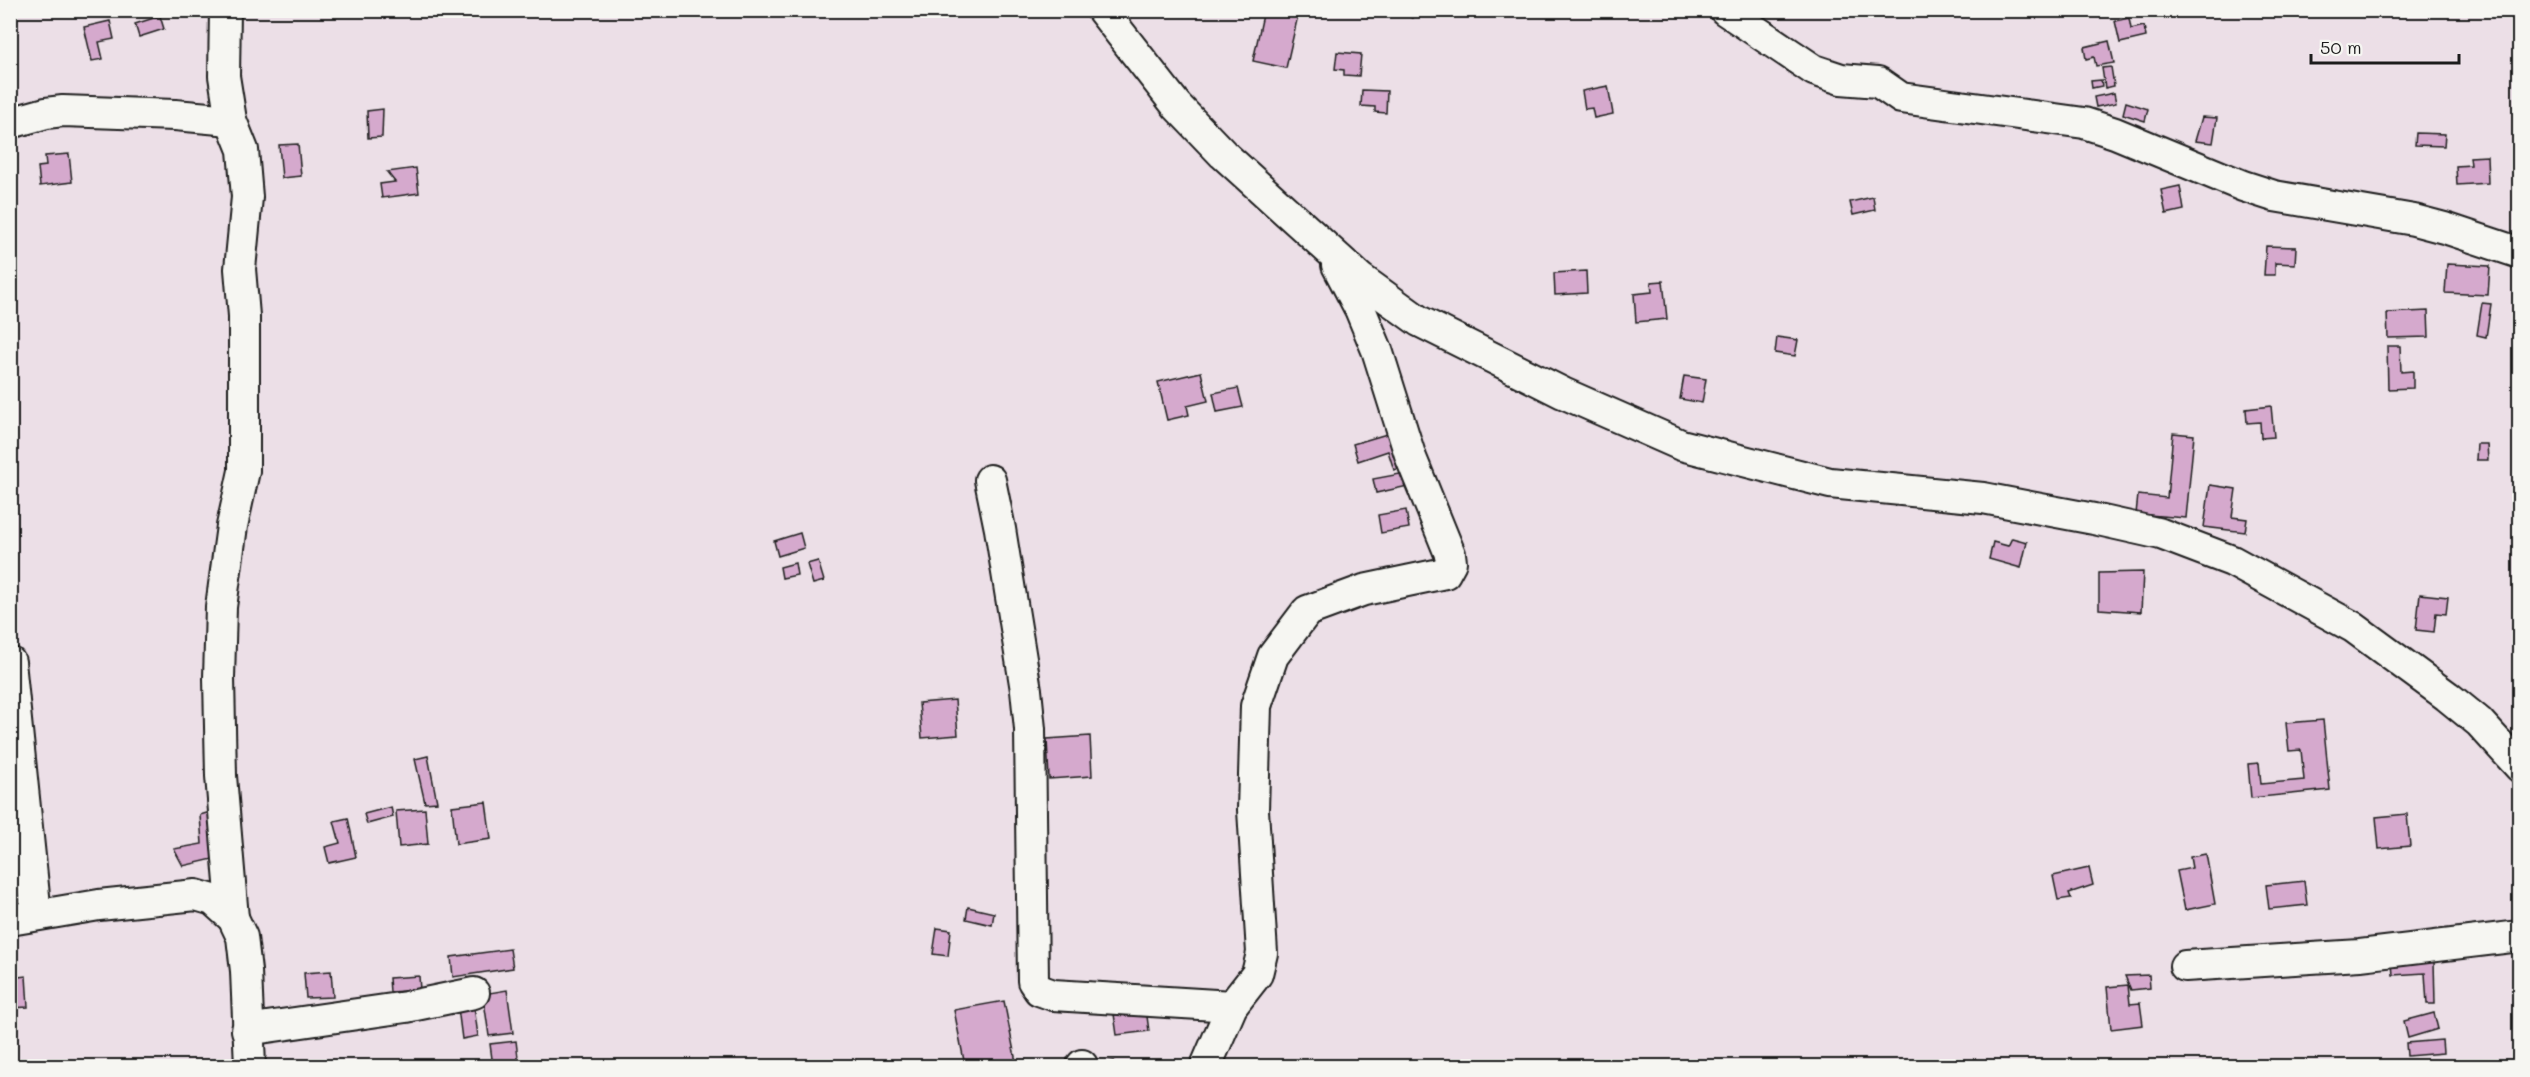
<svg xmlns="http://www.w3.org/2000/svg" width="2530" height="1077" font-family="Mali,sans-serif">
	<rect width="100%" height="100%" fill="#ecdfe7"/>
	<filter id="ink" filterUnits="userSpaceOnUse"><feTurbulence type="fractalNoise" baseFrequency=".0167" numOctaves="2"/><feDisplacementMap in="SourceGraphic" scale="12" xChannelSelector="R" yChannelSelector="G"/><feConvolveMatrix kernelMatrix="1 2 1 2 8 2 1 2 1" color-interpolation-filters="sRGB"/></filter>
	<g filter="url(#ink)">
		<g fill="#d5a9cd" stroke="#1c1c1c" stroke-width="1.5">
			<polygon points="1264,10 1299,11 1286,68 1253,61"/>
			<polygon points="1392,10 1415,10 1413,18"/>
			<polygon points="160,16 164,29 139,37 135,24"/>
			<polygon points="2129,18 2131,29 2144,26 2146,37 2120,43 2115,21"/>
			<polygon points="110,21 114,39 99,42 103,59 92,61 84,27"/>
			<polygon points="2109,41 2114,63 2096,66 2094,57 2086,59 2084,47"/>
			<polygon points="1337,52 1361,54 1359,76 1344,75 1344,70 1335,69"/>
			<polygon points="2111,67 2114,86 2105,88 2102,68"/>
			<polygon points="2101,80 2102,86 2092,88 2091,81"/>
			<polygon points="1608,86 1613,114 1594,118 1592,108 1585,109 1582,91"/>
			<polygon points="1362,90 1387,91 1386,113 1375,112 1375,107 1361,106"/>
			<polygon points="2114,93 2116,103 2096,107 2094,97"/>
			<polygon points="2126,102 2148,109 2145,121 2123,114"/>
			<polygon points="383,109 382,137 368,138 367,111"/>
			<polygon points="2202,117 2217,118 2213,143 2195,141"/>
			<polygon points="2416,133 2445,134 2444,146 2415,145"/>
			<polygon points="298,144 301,176 282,178 279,145"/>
			<polygon points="69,154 72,182 40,186 38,167 46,166 45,156"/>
			<polygon points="2487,156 2488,183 2457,185 2456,166 2471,165 2470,157"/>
			<polygon points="416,168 419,193 382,198 380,184 395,182 387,172"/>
			<polygon points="2180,186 2184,210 2166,214 2161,190"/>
			<polygon points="1873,197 1875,210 1853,215 1850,202"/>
			<polygon points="2266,246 2296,247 2295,264 2275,263 2275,275 2264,275"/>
			<polygon points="2447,264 2490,266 2488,295 2445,293"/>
			<polygon points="1586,271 1587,293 1555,295 1554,273"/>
			<polygon points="1663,281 1667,319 1636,322 1634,294 1652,292 1651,282"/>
			<polygon points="2482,303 2491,304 2486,337 2477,335"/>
			<polygon points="2428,311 2429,337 2388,338 2387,313"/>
			<polygon points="1777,337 1798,340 1795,356 1775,353"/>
			<polygon points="2387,346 2400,346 2401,372 2413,371 2413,388 2388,389"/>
			<polygon points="1201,372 1208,401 1187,406 1189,415 1167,420 1158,382"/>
			<polygon points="1684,376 1706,379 1702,403 1680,399"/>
			<polygon points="1238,388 1243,407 1217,412 1213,393"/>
			<polygon points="2271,406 2274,437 2261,438 2260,422 2247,423 2246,409"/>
			<polygon points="1397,431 1408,466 1394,470 1388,451 1358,461 1353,444"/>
			<polygon points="2173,433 2194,435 2186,518 2136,514 2138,495 2167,498"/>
			<polygon points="2477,444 2487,444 2488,460 2476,460"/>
			<polygon points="1405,473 1408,486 1376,493 1373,479"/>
			<polygon points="2210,485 2236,489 2232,517 2247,519 2245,532 2204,527"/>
			<polygon points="1406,510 1409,528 1381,533 1378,515"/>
			<polygon points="800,533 804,548 778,556 774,541"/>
			<polygon points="2012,538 2027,542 2021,568 1989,559 1993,542 2008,546"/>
			<polygon points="818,561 824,581 813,584 807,564"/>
			<polygon points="795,563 797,575 782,578 780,567"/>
			<polygon points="2143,572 2141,612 2099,609 2099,573"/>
			<polygon points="2420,594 2448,597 2446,614 2436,613 2434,632 2416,630"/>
			<polygon points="955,700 958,735 922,738 919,703"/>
			<polygon points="2323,720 2330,790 2251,798 2248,764 2259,763 2261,784 2304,780 2301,750 2289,751 2286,723"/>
			<polygon points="1090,736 1092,776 1049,779 1047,739"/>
			<polygon points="428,756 437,802 425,803 415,759"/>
			<polygon points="486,802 491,839 456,844 452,806"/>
			<polygon points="391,807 393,817 367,824 364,814"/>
			<polygon points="425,809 428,844 399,847 396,811"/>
			<polygon points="210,812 213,859 183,866 174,849 202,844 200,815"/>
			<polygon points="2407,814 2410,846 2379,849 2376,817"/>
			<polygon points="348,818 356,857 329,863 325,847 340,843 334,821"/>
			<polygon points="2206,854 2215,904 2185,910 2177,871 2192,868 2190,857"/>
			<polygon points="2089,868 2093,885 2069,893 2071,898 2058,900 2053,876"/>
			<polygon points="2304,881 2307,905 2269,909 2266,885"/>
			<polygon points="968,907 994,913 992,925 966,919"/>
			<polygon points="937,928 951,930 948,956 933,954"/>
			<polygon points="510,949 513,968 453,977 451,957"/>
			<polygon points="2434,961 2435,1004 2427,1004 2425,973 2393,975 2392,963"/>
			<polygon points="331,971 333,997 306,998 304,973"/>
			<polygon points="2149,975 2150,988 2131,990 2125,976"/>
			<polygon points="26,976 28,1007 10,1008 10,978"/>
			<polygon points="419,976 420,990 390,992 389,978"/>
			<polygon points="2128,985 2130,1004 2140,1003 2143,1025 2111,1029 2107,987"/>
			<polygon points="507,990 513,1033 489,1036 483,994"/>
			<polygon points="1004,1001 1016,1062 992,1066 965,1066 954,1010"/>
			<polygon points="1145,1002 1149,1031 1117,1035 1113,1007"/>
			<polygon points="474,1006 478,1036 462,1039 458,1008"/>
			<polygon points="2434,1013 2438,1029 2408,1038 2404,1021"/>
			<polygon points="2442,1040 2443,1053 2407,1056 2406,1043"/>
			<polygon points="516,1041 519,1066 493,1066 490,1044"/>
			<polygon points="1114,1061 1114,1066 1092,1066 1092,1064"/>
		</g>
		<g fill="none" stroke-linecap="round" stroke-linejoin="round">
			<g stroke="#1c1c1c" stroke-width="34">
				<g id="minor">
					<polyline points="225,10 224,76 231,120 243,150 247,197 240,269 244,316 244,471 232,526 221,607 219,678 221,776 233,918"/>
					<polyline points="1102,10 1177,106 1223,154 1361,279 1419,321 1563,393 1681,445 1830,483 1983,498 2094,519 2161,534 2232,561 2353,627 2447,696 2479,722 2520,767"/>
					<polyline points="1725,10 1814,70 1841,79 1878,82 1901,98 2084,123 2115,133 2243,186 2274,196 2414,220 2448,229 2520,253"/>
					<polyline points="10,123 46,113 63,111 175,115 231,120"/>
					<polyline points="990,480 1000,529 1026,690 1030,729 1033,981 1039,990 1053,995 1232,1006"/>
					<polyline points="10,662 36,915"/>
					<polyline points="10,920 99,905 196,895 213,900 233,918 242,937 246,971 250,1066"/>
					<polyline points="2185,966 2360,955 2520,936"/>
					<polyline points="247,1030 406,1007 474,993"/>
					<polyline points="1082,1066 1082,1065"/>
					<polyline points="1206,1066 1232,1006 1257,974 1262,953 1253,810 1256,706 1273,656 1307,611 1364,590 1445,573 1451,562 1450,554 1411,458 1377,350 1360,309 1337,265"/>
				</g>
			</g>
			<use href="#minor" stroke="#f6f6f2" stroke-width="30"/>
		</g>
	</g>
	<rect width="2530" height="1077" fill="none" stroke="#f6f6f2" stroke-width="36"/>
	<rect x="18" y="18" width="2494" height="1041" fill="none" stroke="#1c1c1c" stroke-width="2" filter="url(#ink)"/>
	<path d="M2311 54v9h148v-9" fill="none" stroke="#1c1c1c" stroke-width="3"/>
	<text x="2320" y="54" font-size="18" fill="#1c1c1c" stroke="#f6f6f2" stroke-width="4.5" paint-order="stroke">50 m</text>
</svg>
